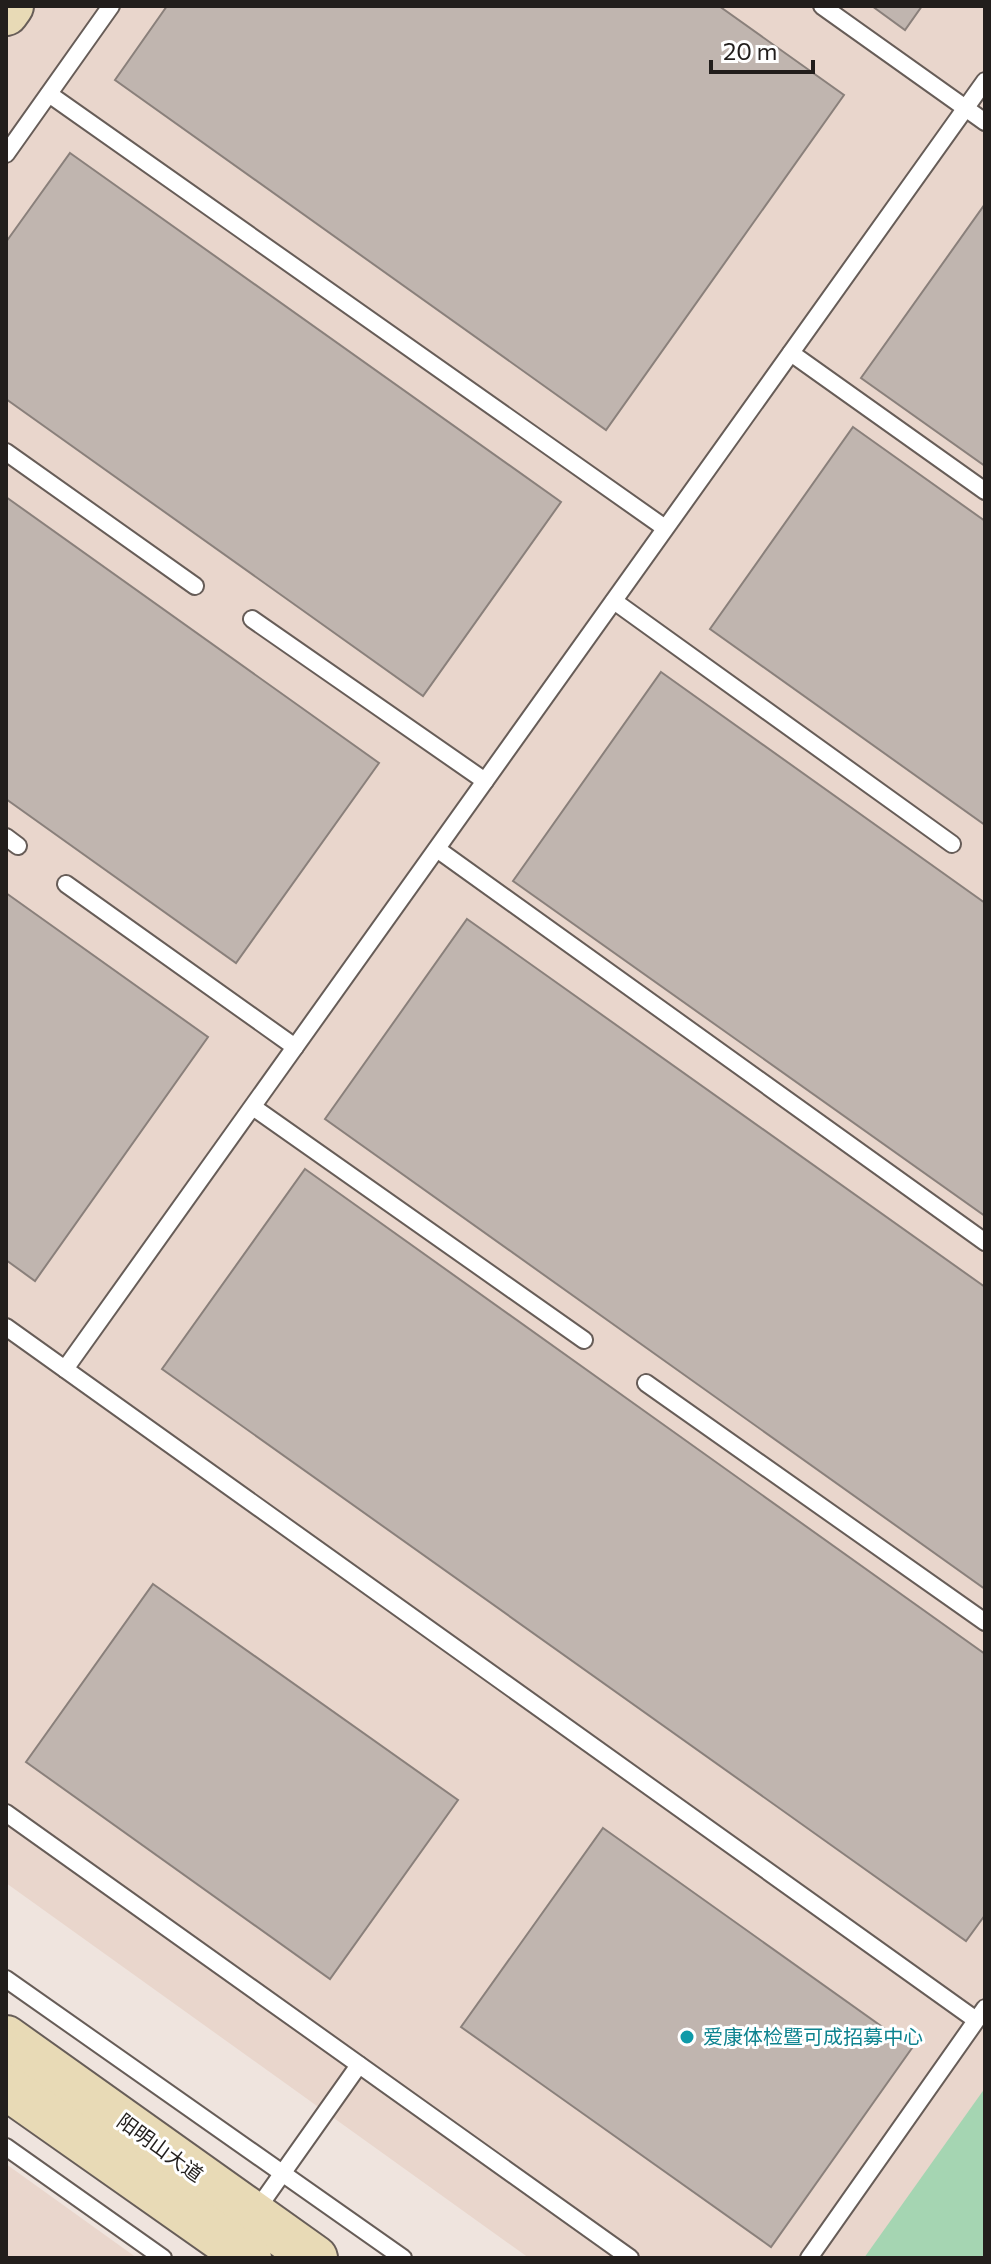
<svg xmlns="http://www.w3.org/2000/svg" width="991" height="2264" font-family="Commissioner,'Noto Sans SC',sans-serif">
	<rect width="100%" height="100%" fill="#efe4de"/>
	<g fill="#e9d6cc">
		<polygon points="6,6 985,6 985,2258 529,2258 6,1883"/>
		<polygon points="6,2164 137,2258 6,2258"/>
	</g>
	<polygon fill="#a5d5b2" points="985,2088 985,2258 864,2258"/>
	<g fill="#c0b5af" stroke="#8a807b" stroke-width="2">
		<polygon points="167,6 719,6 844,95 606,430 115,80"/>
		<polygon points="872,6 922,6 905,30"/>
		<polygon points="70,153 561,502 423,696 6,399 6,242"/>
		<polygon points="985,204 985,466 861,378"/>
		<polygon points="853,427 985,521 985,825 710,629"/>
		<polygon points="6,497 379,763 236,963 6,799"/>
		<polygon points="661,672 985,903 985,1216 513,881"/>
		<polygon points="6,893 208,1037 35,1281 6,1260"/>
		<polygon points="467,919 985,1287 985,1589 325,1119"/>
		<polygon points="305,1169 985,1654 985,1915 966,1941 162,1369"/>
		<polygon points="153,1584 458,1800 330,1979 26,1762"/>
		<polygon points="603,1828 912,2048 771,2247 461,2027"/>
	</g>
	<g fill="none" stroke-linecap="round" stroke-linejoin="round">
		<g stroke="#675d58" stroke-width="20">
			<g id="lane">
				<polyline points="822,6 985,122"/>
				<polyline points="49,94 665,528"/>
				<polyline points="6,154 111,6"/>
				<polyline points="791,353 985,491"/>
				<polyline points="6,452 195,586"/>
				<polyline points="614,601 952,844"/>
				<polyline points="252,619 485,781"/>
				<polyline points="6,837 18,846"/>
				<polyline points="437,849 985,1242"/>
				<polyline points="66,884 295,1047"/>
				<polyline points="253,1107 584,1340"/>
				<polyline points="6,1327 976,2020"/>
				<polyline points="65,1369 985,81"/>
				<polyline points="646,1383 985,1622"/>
				<polyline points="6,1813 630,2258"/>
				<polyline points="6,1979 403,2258"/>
				<polyline points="6,2147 163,2258"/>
				<polyline points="253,2215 359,2065"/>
				<polyline points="809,2258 985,2008"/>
			</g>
		</g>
		<g stroke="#675d58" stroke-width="48">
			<g id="secondary">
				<polyline points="6,13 11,6"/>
				<polyline points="6,2038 315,2258"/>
				<polyline points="6,2087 249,2258"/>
			</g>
		</g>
		<use href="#lane" stroke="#fff" stroke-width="16"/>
		<use href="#secondary" stroke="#e8dab6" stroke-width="44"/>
	</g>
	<circle fill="#0f9aa8" stroke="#fff" stroke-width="3" cx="687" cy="2037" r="8"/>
	<g text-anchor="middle" stroke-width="6" stroke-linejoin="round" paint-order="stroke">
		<g font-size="20" fill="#0d838f" stroke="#fff" text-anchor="start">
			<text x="703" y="2044">爱康体检暨可成招募中心</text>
		</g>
		<g font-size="20" fill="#221e1c" stroke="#fff">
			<text transform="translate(160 2148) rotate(36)" y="7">阳明山大道</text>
		</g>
	</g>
	<rect width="991" height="2264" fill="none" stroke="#221e1c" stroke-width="16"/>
	<path d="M711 60v12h102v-12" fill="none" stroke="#221e1c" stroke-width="4"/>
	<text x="723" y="60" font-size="24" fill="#221e1c" stroke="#ffffff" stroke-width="6" paint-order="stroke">20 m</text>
</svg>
